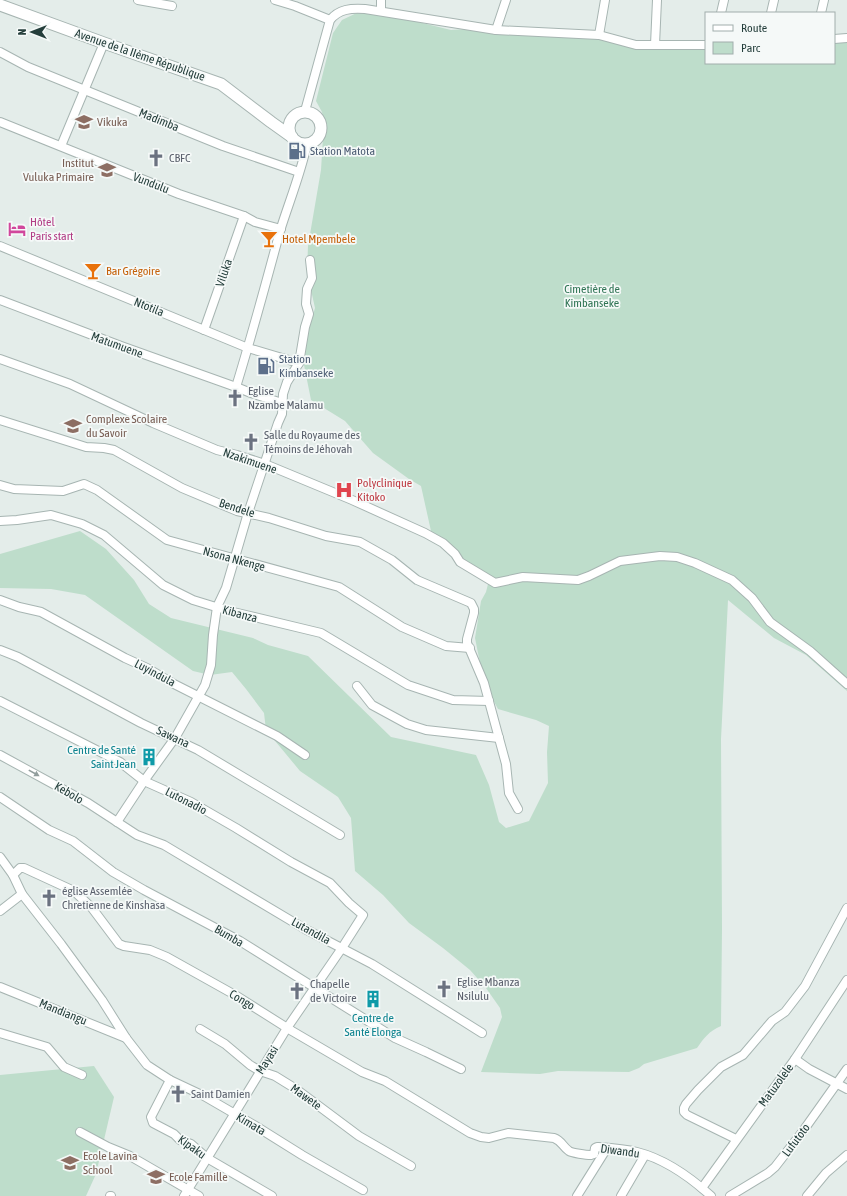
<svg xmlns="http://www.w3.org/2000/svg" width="847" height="1196" font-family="'Asap Condensed',sans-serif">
	<rect width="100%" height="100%" fill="#e4edea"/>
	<g fill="#beddcb">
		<path d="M 365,9 L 451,30 L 487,28 L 599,35 L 636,45 L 706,45 L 706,63 L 834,63 L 834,39 L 847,38 L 847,691 L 806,655 L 774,638 L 728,600 L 721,739 L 722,928 L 721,1026 C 709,1031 704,1038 697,1048 L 644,1064 L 639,1068 L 629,1072 L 558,1071 L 540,1074 L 481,1072 L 502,1017 L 500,1008 L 486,988 L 470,970 L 443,948 L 409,923 L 383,895 L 355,871 L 351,818 L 338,797 L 300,771 L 266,730 L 264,713 L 246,689 L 232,672 L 210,675 L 193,671 L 85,595 L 51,589 L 0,588 L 0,554 L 80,531 L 106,549 L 134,580 L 149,604 L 171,618 L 253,638 L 268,645 L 308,656 L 391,737 L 476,755 L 489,785 L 499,822 L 506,828 L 529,821 L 548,783 L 547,752 L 549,726 L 536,720 L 498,709 L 484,683 L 475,638 L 481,601 L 486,592 L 489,580 L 470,570 L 448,545 L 431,531 L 421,486 L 409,479 L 373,453 L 345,421 L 311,400 L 304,365 L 306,338 L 315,308 L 307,272 L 308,246 L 321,170 L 324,121 L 322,112 L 316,101 L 333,33 L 342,20 Z"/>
		<polygon points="94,1066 114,1097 96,1174 86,1196 0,1196 0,1075"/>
	</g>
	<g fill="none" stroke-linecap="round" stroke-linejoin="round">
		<g stroke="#a7b5b2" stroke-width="10">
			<g id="minor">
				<polyline points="138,0 172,6"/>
				<polyline points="275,0 295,6 330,20"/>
				<polyline points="381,0 381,11"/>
				<polyline points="721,13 724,0"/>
				<polyline points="771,13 774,0"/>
				<polyline points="821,13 824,0"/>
				<polyline points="496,30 506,0"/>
				<polyline points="599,35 605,0"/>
				<polyline points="834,39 847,38"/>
				<polyline points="655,45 657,0"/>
				<polyline points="0,52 28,67 223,146 299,172"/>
				<path d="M 305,111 L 330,20 C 339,9 351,8 365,9 L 496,30 L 599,35 L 636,45 L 706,45"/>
				<polyline points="0,122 179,194 244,216 255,222 281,229"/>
				<polyline points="61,146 104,43"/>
				<polyline points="0,246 248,348 299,363"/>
				<polyline points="0,300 121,346 236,387"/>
				<polyline points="204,330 244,216"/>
				<polyline points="0,359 70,384 153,423 217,450 237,455 265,464 352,500 425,533 443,543 455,554 460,562 495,583 523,577 578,580 589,576 620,561 660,556 677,557 695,563 732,580 752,598 770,622 810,651 847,684"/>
				<path d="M 282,403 L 251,393 L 236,387 C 252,335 266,283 280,231 C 289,202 301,173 307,144"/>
				<polyline points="0,420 86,447 104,448 114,450 182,488 237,511 269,518 326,536 360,542 392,560 417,580 471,603 474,609 474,613 467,639 467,643 484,683 506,764 509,793 518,809"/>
				<polyline points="0,485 14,489 63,491 84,484 97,490 167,540 339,587 402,627 446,646 470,648"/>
				<polyline points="0,521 17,520 51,515 82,524 104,535 163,585 193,600 229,611 321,633 408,685 453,700 489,701"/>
				<polyline points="0,600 19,607 41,612 125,658 147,668 174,684 277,736 305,755"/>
				<polyline points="0,650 18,657 141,723 198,750 340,835"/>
				<polyline points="357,686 372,705 407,724 426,730 499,738"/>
				<polyline points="0,701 120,762 144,781 191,802 236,828 291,862 330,883 349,903 363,915 342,948 287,1028 184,1196"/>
				<polyline points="0,755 88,803 137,835 164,845 305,929 372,964 482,1033"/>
				<polyline points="0,797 49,830 73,841 113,872 144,890 240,941 395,1038 426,1052 461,1069"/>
				<polyline points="117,822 144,781 175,738 205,685 211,665 213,635 217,607 226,588 248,513 278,423 282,414 283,394 287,382 299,363 305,327 309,314 306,304 307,289 312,278 310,260"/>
				<polyline points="0,857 13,875 22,894 61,944 102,1000 126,1038 147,1065 170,1080 204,1096 254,1125 302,1155 363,1190"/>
				<path d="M 13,875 L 20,868 L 24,868 L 74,891 L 92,908 L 119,944 L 124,946 L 150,950 L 167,957 L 235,995 L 292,1031 L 362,1072 L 385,1081 L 470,1133 L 481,1137 L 489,1138 L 508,1133 L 554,1138 C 562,1141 562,1146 569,1151 C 572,1153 586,1155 591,1155 L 594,1154 L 595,1148 L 597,1147 C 610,1148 624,1149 637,1152 C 665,1159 690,1177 711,1196"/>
				<polyline points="0,911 22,894"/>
				<polyline points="0,987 126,1038"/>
				<polyline points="200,1029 225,1044 250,1065 260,1071 275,1076 296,1089 359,1136 411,1166"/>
				<polyline points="0,1033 47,1047 64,1067 82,1075"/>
				<polyline points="795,1059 809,1069 847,1089"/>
				<polyline points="170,1080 151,1117 153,1123 174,1134 180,1140 191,1144 207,1158 272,1196"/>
				<polyline points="80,1132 108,1147 130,1156 199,1196"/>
				<polyline points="736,1139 687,1115 684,1112 684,1108 686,1104 698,1090 721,1067 743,1055 772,1021 785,1012 805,986 847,908"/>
				<polyline points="702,1188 795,1059 847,980"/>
				<polyline points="110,1196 111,1196"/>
				<polyline points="577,1196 607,1148"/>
				<polyline points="621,1196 645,1155"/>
				<polyline points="730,1196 768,1173 775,1167 803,1131 847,1069"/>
				<polyline points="807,1196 826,1173 847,1155"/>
			</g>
		</g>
		<g stroke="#a7b5b2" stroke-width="13">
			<g id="tertiary">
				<polyline points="0,5 104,43 221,84 271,122 292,137"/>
				<circle cx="305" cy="128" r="16"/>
			</g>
		</g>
		<use href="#minor" stroke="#fff" stroke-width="8"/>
		<use href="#tertiary" stroke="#fff" stroke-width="11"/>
	</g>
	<defs><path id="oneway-solid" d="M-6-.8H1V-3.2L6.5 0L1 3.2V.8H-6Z"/></defs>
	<use fill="#929e9d" href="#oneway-solid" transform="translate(34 773) rotate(29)"/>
	<defs>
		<g id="school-bare" transform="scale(1.38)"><path d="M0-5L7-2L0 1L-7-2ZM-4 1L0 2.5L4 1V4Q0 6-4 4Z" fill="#8d6e63" stroke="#f5f9f8" stroke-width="2.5" paint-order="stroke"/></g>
		<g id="fuel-bare" transform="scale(1.38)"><path d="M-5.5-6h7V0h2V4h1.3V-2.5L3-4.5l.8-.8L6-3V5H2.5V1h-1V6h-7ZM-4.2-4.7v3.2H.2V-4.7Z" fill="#5c6f8a" stroke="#f5f9f8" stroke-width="2.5" paint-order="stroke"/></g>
		<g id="church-bare" transform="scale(1.38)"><path d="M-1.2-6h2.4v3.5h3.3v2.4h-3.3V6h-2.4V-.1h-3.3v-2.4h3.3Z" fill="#6b7280" stroke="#f5f9f8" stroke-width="2.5" paint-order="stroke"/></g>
		<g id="hotel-bare" transform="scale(1.38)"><path d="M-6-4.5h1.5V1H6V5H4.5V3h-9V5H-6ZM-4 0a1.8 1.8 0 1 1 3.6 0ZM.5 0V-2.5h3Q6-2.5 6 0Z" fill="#d1479c" stroke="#f5f9f8" stroke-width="2.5" paint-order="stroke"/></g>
		<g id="bar-bare" transform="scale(1.38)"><path d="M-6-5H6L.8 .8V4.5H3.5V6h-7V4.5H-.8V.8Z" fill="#e8710a" stroke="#f5f9f8" stroke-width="2.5" paint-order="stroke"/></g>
		<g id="hospital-bare" transform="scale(1.38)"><path d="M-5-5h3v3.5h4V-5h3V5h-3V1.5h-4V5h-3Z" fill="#e0444e" stroke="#f5f9f8" stroke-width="2.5" paint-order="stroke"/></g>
		<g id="building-bare" transform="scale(1.38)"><path d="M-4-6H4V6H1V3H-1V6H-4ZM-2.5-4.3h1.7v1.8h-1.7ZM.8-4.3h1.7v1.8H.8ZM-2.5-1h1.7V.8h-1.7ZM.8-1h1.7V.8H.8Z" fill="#0f9aa8" stroke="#f5f9f8" stroke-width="2.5" paint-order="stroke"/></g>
	</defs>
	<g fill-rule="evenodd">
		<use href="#school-bare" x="84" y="122"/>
		<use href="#fuel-bare" x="297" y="151"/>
		<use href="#church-bare" x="156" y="158"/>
		<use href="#school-bare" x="107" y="170"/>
		<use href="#hotel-bare" x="17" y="229"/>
		<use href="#bar-bare" x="269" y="239"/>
		<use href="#bar-bare" x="93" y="271"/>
		<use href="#fuel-bare" x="266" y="366"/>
		<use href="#church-bare" x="235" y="398"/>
		<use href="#school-bare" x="73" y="426"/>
		<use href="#church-bare" x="251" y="442"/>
		<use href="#hospital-bare" x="344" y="490"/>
		<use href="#building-bare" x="149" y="757"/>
		<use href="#church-bare" x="49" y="898"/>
		<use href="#church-bare" x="444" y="989"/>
		<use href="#church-bare" x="297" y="991"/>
		<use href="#building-bare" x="373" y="999"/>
		<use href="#church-bare" x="178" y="1094"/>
		<use href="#school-bare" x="70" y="1163"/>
		<use href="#school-bare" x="156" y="1177"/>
	</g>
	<g text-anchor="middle" stroke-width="3.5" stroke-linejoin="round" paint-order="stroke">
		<g font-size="12" fill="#243e3b" stroke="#f5f9f8">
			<text transform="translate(140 55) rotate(19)" y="4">Avenue de la IIème République</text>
			<text transform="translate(159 120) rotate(22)" y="4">Madimba</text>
			<text transform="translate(151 183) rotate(21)" y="4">Vundulu</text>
			<text transform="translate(224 273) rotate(-71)" y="4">Viluka</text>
			<text transform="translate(149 307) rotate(22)" y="4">Ntotila</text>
			<text transform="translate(117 345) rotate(20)" y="4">Matumuene</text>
			<text transform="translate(250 461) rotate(19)" y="4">Nzakimuene</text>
			<text transform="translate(237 508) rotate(18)" y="4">Bendele</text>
			<text transform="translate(234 559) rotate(15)" y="4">Nsona Nkenge</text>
			<text transform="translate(240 614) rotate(15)" y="4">Kibanza</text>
			<text transform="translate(155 673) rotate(28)" y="4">Luyindula</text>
			<text transform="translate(173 737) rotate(25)" y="4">Sawana</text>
			<text transform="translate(69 793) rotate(30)" y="4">Kebolo</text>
			<text transform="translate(186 801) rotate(27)" y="4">Lutonadio</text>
			<text transform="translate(311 931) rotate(29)" y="4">Lutandila</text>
			<text transform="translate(229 936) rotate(30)" y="4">Bumba</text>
			<text transform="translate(242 1000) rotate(31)" y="4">Congo</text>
			<text transform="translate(63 1012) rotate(22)" y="4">Mandiangu</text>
			<text transform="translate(267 1060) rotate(-58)" y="4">Mayasi</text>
			<text transform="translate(776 1085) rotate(-54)" y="4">Matuzolele</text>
			<text transform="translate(306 1097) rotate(36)" y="4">Mawete</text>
			<text transform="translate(251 1124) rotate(31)" y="4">Kimata</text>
			<text transform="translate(796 1140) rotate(-53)" y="4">Lufutoto</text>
			<text transform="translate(192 1147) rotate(36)" y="4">Kipaku</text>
			<text transform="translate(620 1151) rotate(8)" y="4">Diwandu</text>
		</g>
		<g font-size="12" fill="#785e54" stroke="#f5f9f8" text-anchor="start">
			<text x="97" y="126">Vikuka</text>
			<text x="94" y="167" text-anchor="end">Institut<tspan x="94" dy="14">Vuluka Primaire</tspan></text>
			<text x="86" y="423">Complexe Scolaire<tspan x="86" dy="14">du Savoir</tspan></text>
			<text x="83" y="1160">Ecole Lavina<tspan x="83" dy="14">School</tspan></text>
			<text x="169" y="1181">Ecole Famille</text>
		</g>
		<g font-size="12" fill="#4e5e75" stroke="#f5f9f8" text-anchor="start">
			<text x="310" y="155">Station Matota</text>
			<text x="279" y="363">Station<tspan x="279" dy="14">Kimbanseke</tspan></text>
		</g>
		<g font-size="12" fill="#5b616d" stroke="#f5f9f8" text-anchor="start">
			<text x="169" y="162">CBFC</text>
			<text x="248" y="395">Eglise<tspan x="248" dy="14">Nzambe Malamu</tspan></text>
			<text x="264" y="439">Salle du Royaume des<tspan x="264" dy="14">Témoins de Jéhovah</tspan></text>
			<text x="62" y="895">église Assemlée<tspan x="62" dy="14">Chretienne de Kinshasa</tspan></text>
			<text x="457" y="986">Eglise Mbanza<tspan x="457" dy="14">Nsilulu</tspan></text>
			<text x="310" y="988">Chapelle<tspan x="310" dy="14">de Victoire</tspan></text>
			<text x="191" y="1098">Saint Damien</text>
		</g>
		<g font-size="12" fill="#b23c85" stroke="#f5f9f8" text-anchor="start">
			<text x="30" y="226">Hôtel<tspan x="30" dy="14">Paris start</tspan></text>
		</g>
		<g font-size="12" fill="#c56008" stroke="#f5f9f8" text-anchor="start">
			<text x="282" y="243">Hotel Mpembele</text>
			<text x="106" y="275">Bar Grégoire</text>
		</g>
		<g font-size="12" fill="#2f7454" stroke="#f5f9f8">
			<text x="592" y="293">Cimetière de<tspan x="592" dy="14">Kimbanseke</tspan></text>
		</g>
		<g font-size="12" fill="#be3a42" stroke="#f5f9f8" text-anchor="start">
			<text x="357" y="487">Polyclinique<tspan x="357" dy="14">Kitoko</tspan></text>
		</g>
		<g font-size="12" fill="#0d838f" stroke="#f5f9f8" text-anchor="end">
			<text x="136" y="754">Centre de Santé<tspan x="136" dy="14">Saint Jean</tspan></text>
			<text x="373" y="1022" text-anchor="middle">Centre de<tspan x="373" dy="14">Santé Elonga</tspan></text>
		</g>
	</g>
	<rect x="705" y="12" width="130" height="52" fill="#f5f9f8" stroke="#a1aeac"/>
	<rect x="713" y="25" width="20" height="6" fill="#ffffff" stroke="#a1aeac"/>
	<text x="741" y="32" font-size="12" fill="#243e3b">Route</text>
	<rect x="713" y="42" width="20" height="12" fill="#beddcb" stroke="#a1aeac"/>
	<text x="741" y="52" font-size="12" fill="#243e3b">Parc</text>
	<g transform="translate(32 32) rotate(270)" stroke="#f5f9f8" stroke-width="3" paint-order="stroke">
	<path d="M0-3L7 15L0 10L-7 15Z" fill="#243e3b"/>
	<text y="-6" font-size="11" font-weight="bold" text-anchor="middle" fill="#243e3b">N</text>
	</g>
</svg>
